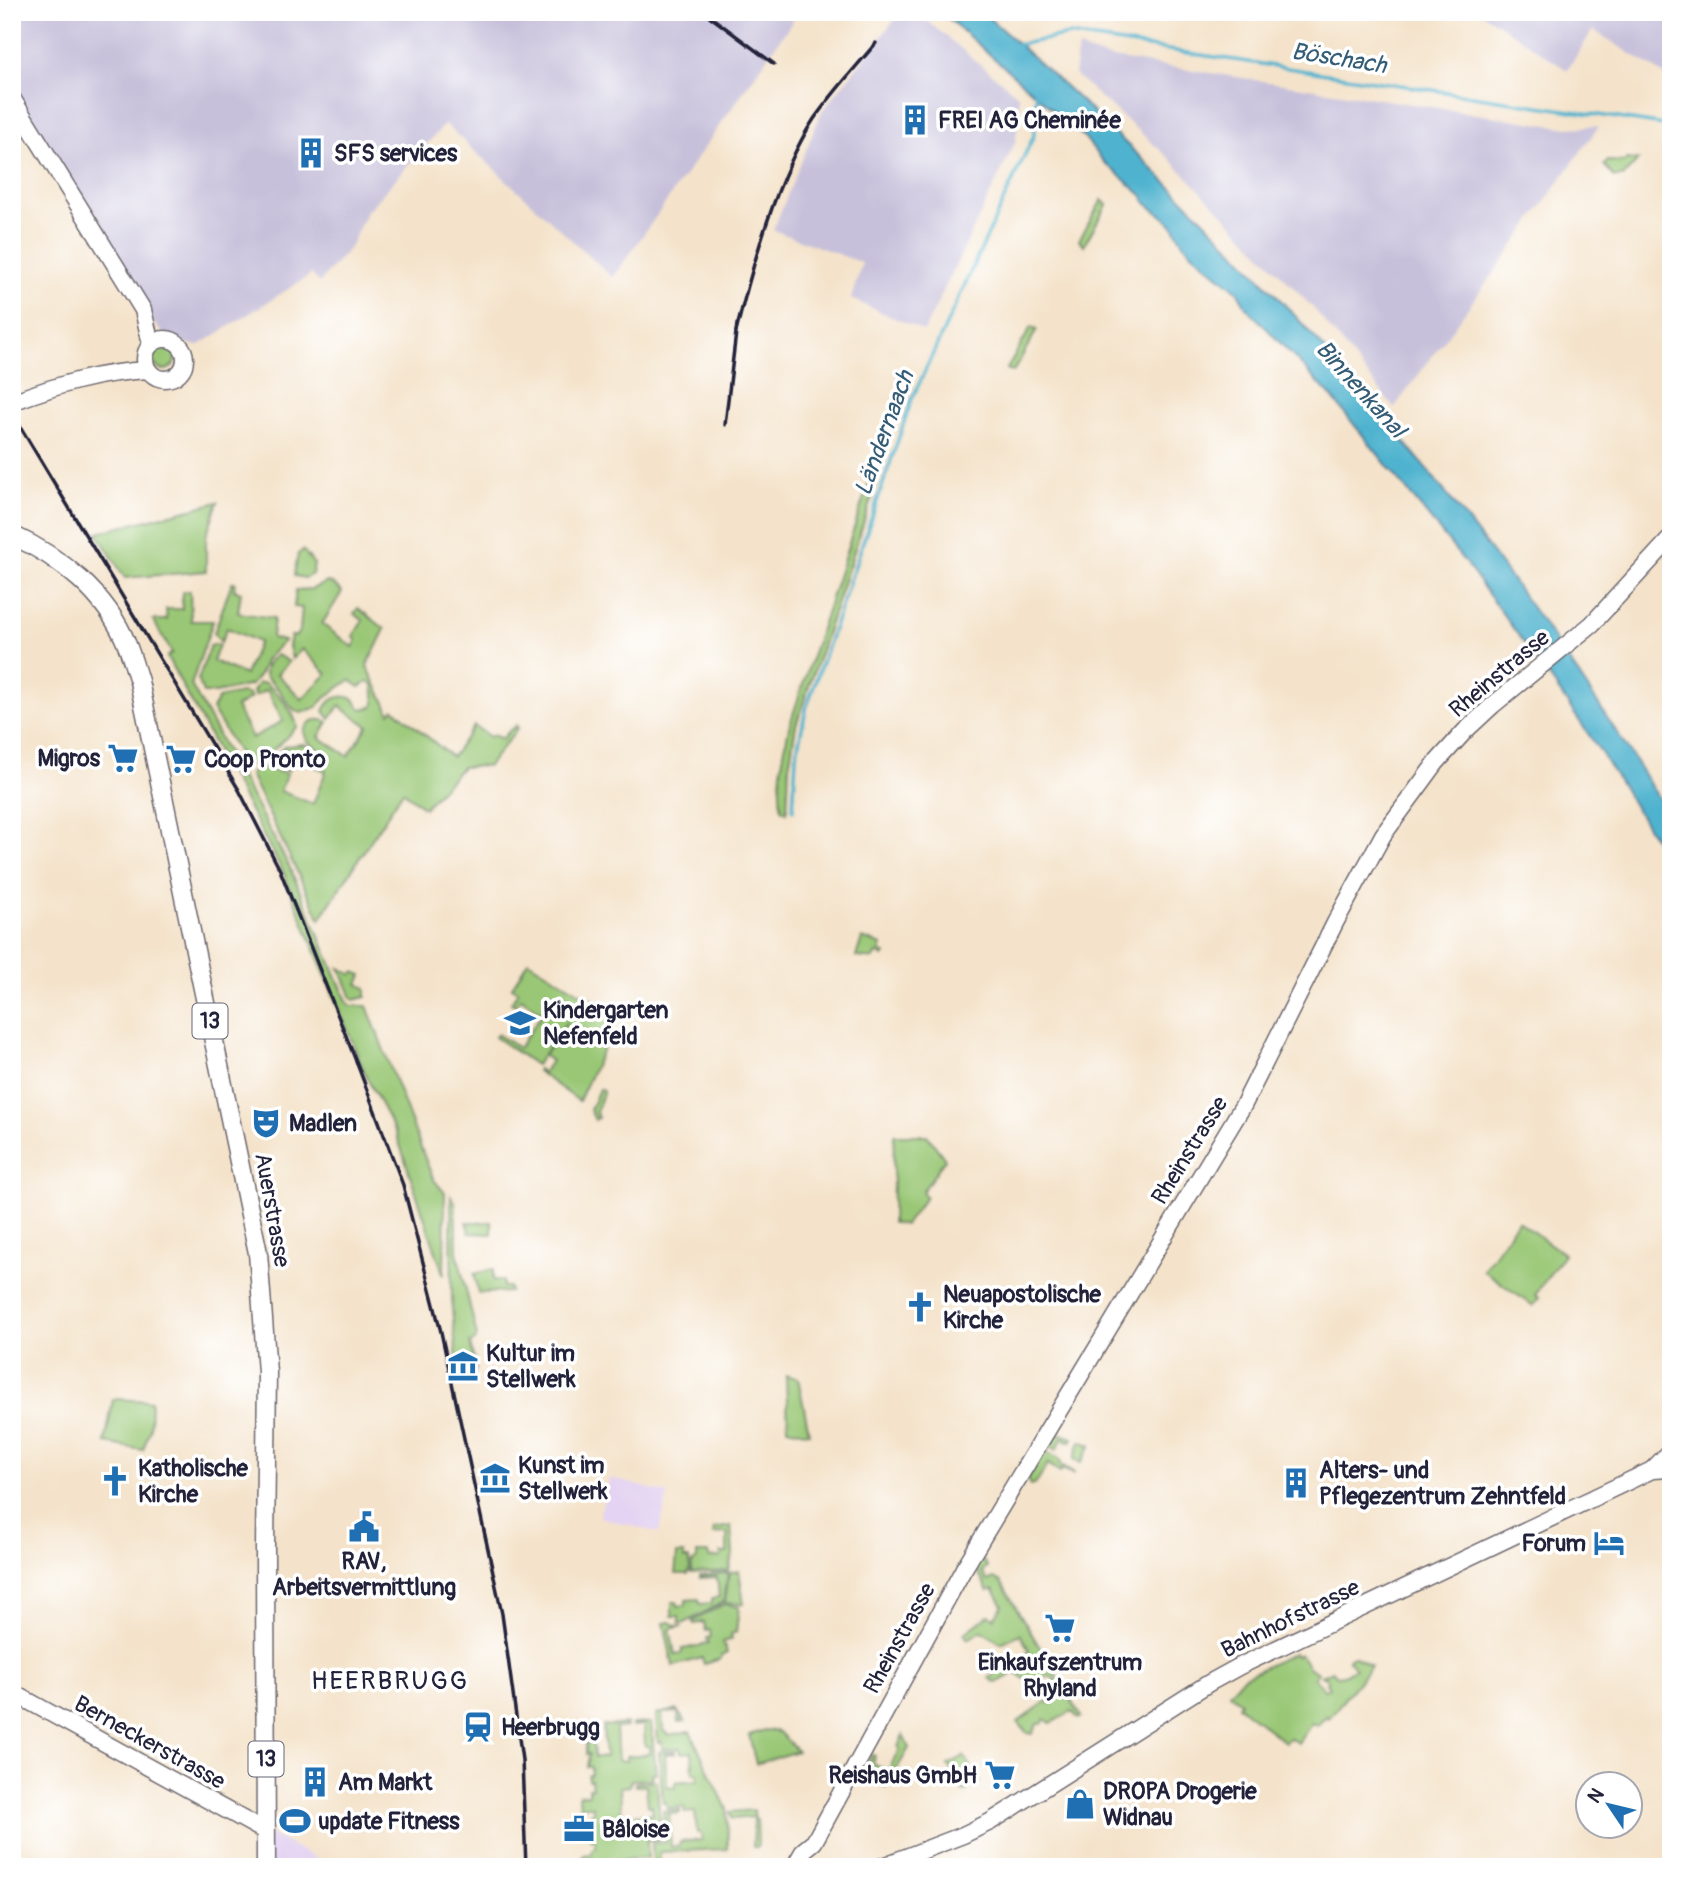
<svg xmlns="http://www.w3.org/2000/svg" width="1683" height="1879" font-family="Pangolin,sans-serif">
	<rect width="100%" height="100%" fill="#fff"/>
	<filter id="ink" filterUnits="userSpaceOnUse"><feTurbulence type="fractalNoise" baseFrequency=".0143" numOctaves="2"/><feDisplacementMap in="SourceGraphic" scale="14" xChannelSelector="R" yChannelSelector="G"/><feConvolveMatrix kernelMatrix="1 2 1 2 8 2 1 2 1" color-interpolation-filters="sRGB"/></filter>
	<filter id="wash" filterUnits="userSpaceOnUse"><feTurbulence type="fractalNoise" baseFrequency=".00686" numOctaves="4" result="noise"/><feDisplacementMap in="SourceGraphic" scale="28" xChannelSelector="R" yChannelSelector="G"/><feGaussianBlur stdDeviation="1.57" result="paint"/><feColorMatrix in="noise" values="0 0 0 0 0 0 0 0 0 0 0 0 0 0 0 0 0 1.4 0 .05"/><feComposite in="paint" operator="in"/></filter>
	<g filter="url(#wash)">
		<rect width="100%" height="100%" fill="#f4e3ca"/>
		<g fill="#e4d3f2">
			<polygon points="610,1478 668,1494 659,1533 599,1517"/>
			<polygon points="266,1832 333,1867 266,1867"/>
		</g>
		<g fill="#c6c0da">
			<polygon points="12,12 799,12 613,278 445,124 366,212 351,246 319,283 312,274 198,346 168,339 143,310 12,91"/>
			<polygon points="901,12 916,12 1019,96 1019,118 1015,143 924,331 851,299 862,263 773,230 822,111"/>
			<polygon points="1480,12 1671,12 1671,79 1593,30 1567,70"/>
			<polygon points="1078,48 1106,57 1568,128 1599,126 1510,251 1394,408 1315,310 1168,157 1074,74"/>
		</g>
		<g fill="#99c775" stroke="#5e7458" stroke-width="2">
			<polygon points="1626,159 1638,160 1623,177 1614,177 1604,165 1608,161 1625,162"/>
			<polygon points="1102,200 1107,205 1084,245 1079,240"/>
			<polygon points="1031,327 1037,330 1013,372 1007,369"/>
			<circle cx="164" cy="359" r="11"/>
			<path d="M 870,479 L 877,482 L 796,725 L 789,766 L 787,812 L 782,810 C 776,784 784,753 789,727 Z"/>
			<polygon points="218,502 206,536 206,571 125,578 97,533"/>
			<polygon points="303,550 314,564 312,574 305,578 294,576 298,554"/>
			<polygon points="232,582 235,582 234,590 241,592 238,613 274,618 272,638 284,641 266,659 260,674 251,685 216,693 203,693 198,680 210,646 215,644 219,645 213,661 245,675 259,642 227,628 221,642 214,633"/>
			<path d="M 327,582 L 333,584 L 342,592 L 322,624 L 353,647 L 357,640 L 353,637 L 363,620 L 354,614 L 358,608 L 385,629 L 367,666 L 390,713 L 394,709 L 452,757 L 474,726 L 490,737 L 494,735 L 502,739 L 512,728 L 514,729 L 516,725 L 518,728 L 488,766 L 462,767 L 424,808 L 403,791 L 320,919 L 250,775 L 252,771 L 262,767 L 287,774 L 280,791 L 313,804 L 326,771 L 294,757 L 288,771 L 278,765 L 274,757 L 285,746 L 304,744 L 309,747 L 312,755 L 327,763 L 330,757 L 307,741 L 304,732 C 308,720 318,717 328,722 L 319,737 L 348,756 L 368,726 L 339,706 L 330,719 L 324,711 C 329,698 341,693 354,699 L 358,706 L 362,709 L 372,707 L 375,703 L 373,684 L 368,682 L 360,687 L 350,680 L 327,696 L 317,707 L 301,713 L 295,711 L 289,704 L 278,689 L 265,676 C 265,666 268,660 277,655 L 289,662 L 277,674 L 302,699 L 327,674 L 302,649 L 292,659 L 289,646 L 291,636 L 296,636 L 300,630 L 302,608 L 294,607 L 296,590 L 312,589 Z"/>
			<polygon points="190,591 191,621 213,621 191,685 289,866 348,1003 352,1006 367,1006 428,1166 434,1180 445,1193 444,1276 396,1133 367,1078 283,872 167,657 172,653 153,620 167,620 166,609 182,609 182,592"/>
			<path d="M 258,683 L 265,683 C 278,693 294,710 297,727 L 269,754 L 251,765 L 243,761 L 212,709 L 219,698 L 241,693 L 249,695 L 251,698 L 236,707 L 252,738 L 283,721 L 267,690 L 255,696 L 253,692 Z"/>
			<polygon points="862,938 882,945 880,951 885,954 883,957 877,953 874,959 856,957"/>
			<polygon points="528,961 618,1016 579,1101 537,1071 538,1069 543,1073 551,1061 544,1056 567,1021 536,1065 495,1037 497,1034 519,1048 542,1013 521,998 516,1005 511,1003 518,991 512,987"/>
			<polygon points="340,968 352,975 354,972 362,975 358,984 366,988 366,997 354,1000 352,998"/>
			<polygon points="599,1089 603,1091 603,1094 596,1112 598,1118 595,1120 590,1110"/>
			<polygon points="894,1135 927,1135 945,1159 922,1192 926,1196 905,1225 892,1223"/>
			<polygon points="451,1196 455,1202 457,1252 477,1336 475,1341 470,1343 476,1370 468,1372 465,1359 457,1361 452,1308"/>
			<polygon points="1518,1221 1564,1254 1535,1295 1539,1298 1533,1306 1483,1270"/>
			<polygon points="467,1222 492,1222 492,1234 469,1233"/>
			<polygon points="493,1269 493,1280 503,1280 503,1287 509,1287 510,1292 478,1293 474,1274"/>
			<polygon points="786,1376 798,1378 809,1433 788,1428"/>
			<polygon points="113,1399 151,1401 150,1429 143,1450 105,1443"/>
			<polygon points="1059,1433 1073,1438 1071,1442 1063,1438 1056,1450 1048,1444 1053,1436"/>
			<polygon points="1080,1441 1091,1445 1081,1463 1074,1459"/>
			<polygon points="1044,1450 1061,1461 1060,1464 1074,1473 1073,1474 1063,1469 1060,1472 1048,1464 1036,1483 1030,1485 1027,1479"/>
			<polygon points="731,1526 733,1555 728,1571 691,1573 692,1563 697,1559 697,1553 709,1553 709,1558 721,1557 721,1553 727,1553 727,1533 713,1534 714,1529"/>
			<polygon points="677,1554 684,1554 684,1559 689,1559 690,1568 688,1574 675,1574"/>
			<polygon points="981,1557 987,1567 982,1571 987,1581 994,1578 1001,1582 1081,1717 1078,1719 1072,1711 1051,1723 1044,1719 1042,1724 1038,1723 1032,1734 1027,1733 1018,1722 1047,1701 1053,1704 1061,1692 1051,1675 1033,1684 1015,1673 996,1683 989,1678 1015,1660 1021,1663 1029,1650 1020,1634 1001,1643 982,1631 968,1639 964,1634 989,1615 994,1618 1003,1605 993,1589 988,1591 975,1568"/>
			<polygon points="739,1571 744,1604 725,1603 729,1573"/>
			<polygon points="728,1573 723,1602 685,1623 679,1623 679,1616 672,1616 672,1602 677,1602 678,1606 686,1605 686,1600 699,1599 700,1604 712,1603 712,1598 719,1597 717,1577 700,1578 700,1576"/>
			<polygon points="724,1604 739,1607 736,1632 731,1634 732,1639 723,1642 727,1653 721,1656 721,1659 704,1664 702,1658 673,1666 664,1623 670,1622 675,1626 683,1626 670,1629 675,1654 682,1653 682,1649 708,1644 707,1638 711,1637 710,1630 706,1631 704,1622 694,1624 693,1621"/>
			<polygon points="1294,1653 1296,1656 1300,1654 1308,1667 1318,1673 1314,1678 1324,1690 1329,1687 1326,1683 1328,1679 1321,1676 1332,1671 1337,1676 1344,1675 1355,1668 1348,1659 1354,1656 1371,1666 1329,1718 1326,1716 1317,1726 1312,1723 1298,1743 1289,1738 1285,1742 1238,1706 1240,1702 1229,1693 1242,1678"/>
			<polygon points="676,1710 685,1721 679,1722 678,1712 662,1713 663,1730 668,1735 690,1731 727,1809 728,1849 660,1852 660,1861 653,1861 652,1843 666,1842 663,1811 680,1810 680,1813 669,1814 671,1847 679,1846 680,1842 702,1840 701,1833 697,1833 695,1812 685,1813 684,1807 667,1808 666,1802 663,1802 659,1752 675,1751 675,1753 665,1754 667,1787 675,1787 675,1782 698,1780 698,1773 693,1773 692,1752 681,1753 680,1748 662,1749 662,1742 658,1742 656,1714"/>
			<polygon points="651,1723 656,1773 652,1773 653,1779 631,1780 630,1786 620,1787 622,1820 630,1820 630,1815 653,1814 652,1806 648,1806 646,1786 635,1786 635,1783 657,1781 661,1839 647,1840 648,1858 596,1862 595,1859 584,1860 583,1855 592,1854 592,1849 596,1848 595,1840 591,1840 590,1827 594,1826 594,1819 590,1819 590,1813 593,1812 593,1806 580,1806 579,1795 589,1794 589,1788 592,1787 591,1780 588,1780 588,1775 591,1774 591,1767 587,1767 589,1754 586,1754 586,1743 589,1742 588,1735 585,1735 584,1731 568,1731 568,1729 592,1727 594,1757 605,1757 603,1726 626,1724 626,1727 616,1728 618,1761 626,1761 626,1756 649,1754 649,1746 645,1746 644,1725 632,1726 632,1724"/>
			<polygon points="765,1730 779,1732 797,1751 756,1764 749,1735"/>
			<polygon points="903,1735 909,1748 886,1788 862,1775 871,1754 875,1756 872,1762 888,1771 900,1749 898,1747"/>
			<polygon points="964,1756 980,1782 964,1792 948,1765"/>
			<polygon points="754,1810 755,1820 757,1820 758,1847 753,1847 754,1817 732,1819 730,1812"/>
		</g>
		<path fill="#50b3cf" stroke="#396a85" stroke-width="2" d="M 941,12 L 982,12 C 1209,210 1410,424 1578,674 C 1604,713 1630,751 1654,791 C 1660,800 1669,811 1671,820 C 1673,834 1671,851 1671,865 L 1600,751 L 1554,684 L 1464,561 L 1331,396 L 1246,307 L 1237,291 L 1192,253 L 1182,242 L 1172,224 L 1146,203 L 1143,196 L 1104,162 L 1085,138 Z"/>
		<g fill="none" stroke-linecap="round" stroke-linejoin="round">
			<g stroke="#50b3cf" stroke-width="3.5">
				<polyline points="1016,45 1069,35 1671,126"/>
				<polyline points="793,810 796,756 806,709 912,399 1034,135 1036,92"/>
			</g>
		</g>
	</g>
	<g filter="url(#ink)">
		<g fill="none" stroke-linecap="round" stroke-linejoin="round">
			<g stroke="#6c666d" stroke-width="19">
				<g id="secondary">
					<polyline points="12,98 143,310 151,344"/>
					<circle cx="165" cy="359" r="20"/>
					<path d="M 12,402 C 57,385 101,372 148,370"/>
					<polyline points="1652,1470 1671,1451"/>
					<polyline points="12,1692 266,1832"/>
					<polyline points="794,1867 804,1850 814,1842 963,1570 1244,1104 1336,921 1383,835 1436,763 1465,731 1493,705 1592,624 1671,538"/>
					<polyline points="880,1867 963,1835 990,1822 1209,1683 1240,1666 1652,1470 1671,1469"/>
				</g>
			</g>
			<g stroke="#6c666d" stroke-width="21">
				<path id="primary" d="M 12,535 C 60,557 107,594 127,645 C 132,657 135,669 139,681 L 258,1253 L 267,1372 L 265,1548 L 266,1867"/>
			</g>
			<use href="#secondary" stroke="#fff" stroke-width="16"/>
			<use href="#primary" stroke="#fff" stroke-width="18"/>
			<g stroke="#22223b" stroke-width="3.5">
				<polyline points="704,12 774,64"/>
				<path d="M 736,332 C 752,267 777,175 814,119 C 832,93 855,68 876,43"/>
				<polyline points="12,413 239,790 280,870 356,1061 403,1185 441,1332 502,1614 522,1760 526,1867"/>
				<polyline points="725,425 737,324"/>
			</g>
		</g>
	</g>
	<defs>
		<g id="building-bare" transform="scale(2.415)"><path d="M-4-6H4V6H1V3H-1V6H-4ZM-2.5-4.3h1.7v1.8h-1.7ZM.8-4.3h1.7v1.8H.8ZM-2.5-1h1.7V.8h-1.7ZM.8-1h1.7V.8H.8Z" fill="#1f6fb2" stroke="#fff" stroke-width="2.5" paint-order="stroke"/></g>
		<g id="supermarket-bare" transform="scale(2.415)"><path d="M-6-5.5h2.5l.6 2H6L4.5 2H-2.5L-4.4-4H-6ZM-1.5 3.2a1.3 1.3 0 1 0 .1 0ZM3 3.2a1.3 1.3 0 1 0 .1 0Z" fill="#1f6fb2" stroke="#fff" stroke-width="2.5" paint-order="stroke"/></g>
		<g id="school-bare" transform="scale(2.415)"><path d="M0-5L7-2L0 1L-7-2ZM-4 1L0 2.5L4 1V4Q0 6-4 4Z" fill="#1f6fb2" stroke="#fff" stroke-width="2.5" paint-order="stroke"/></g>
		<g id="theatre-bare" transform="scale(2.415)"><path d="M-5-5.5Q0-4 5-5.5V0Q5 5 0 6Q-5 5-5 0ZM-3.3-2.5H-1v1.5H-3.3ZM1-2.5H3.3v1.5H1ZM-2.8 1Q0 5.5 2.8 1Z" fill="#1f6fb2" stroke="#fff" stroke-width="2.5" paint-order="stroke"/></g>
		<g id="church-bare" transform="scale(2.415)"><path d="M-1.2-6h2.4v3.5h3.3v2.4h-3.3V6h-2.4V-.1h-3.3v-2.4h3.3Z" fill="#1f6fb2" stroke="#fff" stroke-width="2.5" paint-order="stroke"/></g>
		<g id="museum-bare" transform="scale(2.415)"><path d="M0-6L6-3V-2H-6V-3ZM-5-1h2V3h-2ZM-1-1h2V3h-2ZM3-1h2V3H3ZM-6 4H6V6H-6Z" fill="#1f6fb2" stroke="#fff" stroke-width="2.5" paint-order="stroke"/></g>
		<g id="civic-bare" transform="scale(2.415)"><path d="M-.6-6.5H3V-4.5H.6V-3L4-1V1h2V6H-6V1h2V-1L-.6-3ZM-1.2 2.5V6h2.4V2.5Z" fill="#1f6fb2" stroke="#fff" stroke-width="2.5" paint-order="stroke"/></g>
		<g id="hotel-bare" transform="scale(2.415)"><path d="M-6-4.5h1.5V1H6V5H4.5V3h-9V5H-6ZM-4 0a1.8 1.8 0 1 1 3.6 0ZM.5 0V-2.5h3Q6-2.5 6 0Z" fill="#1f6fb2" stroke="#fff" stroke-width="2.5" paint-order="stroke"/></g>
		<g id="station-bare" transform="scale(2.415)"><path d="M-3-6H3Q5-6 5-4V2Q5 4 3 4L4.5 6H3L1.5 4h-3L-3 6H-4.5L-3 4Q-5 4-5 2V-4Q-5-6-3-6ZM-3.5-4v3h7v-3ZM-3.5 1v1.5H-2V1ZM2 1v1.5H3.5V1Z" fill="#1f6fb2" stroke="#fff" stroke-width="2.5" paint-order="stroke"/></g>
		<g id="shop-bare" transform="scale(2.415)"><path d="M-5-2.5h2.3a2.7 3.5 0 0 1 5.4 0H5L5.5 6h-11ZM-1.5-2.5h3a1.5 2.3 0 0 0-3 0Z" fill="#1f6fb2" stroke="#fff" stroke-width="2.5" paint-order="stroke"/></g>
		<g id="stadium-bare" transform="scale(2.415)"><path d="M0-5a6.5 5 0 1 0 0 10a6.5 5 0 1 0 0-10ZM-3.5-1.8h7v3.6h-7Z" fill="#1f6fb2" stroke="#fff" stroke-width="2.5" paint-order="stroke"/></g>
		<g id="office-bare" transform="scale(2.415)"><path d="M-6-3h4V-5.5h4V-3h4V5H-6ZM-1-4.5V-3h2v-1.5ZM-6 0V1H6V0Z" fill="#1f6fb2" stroke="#fff" stroke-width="2.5" paint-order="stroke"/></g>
	</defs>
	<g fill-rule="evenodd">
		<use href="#building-bare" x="915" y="120"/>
		<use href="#building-bare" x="311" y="153"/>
		<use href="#supermarket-bare" x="123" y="758"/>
		<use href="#supermarket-bare" x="181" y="759"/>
		<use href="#school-bare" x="520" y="1023"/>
		<use href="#theatre-bare" x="266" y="1123"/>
		<use href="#church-bare" x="920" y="1307"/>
		<use href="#museum-bare" x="463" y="1366"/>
		<use href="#museum-bare" x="495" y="1478"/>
		<use href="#church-bare" x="115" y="1481"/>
		<use href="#building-bare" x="1296" y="1483"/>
		<use href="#civic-bare" x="364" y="1527"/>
		<use href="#hotel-bare" x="1609" y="1543"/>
		<use href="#supermarket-bare" x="1060" y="1628"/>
		<use href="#station-bare" x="478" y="1727"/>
		<use href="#supermarket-bare" x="1000" y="1775"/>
		<use href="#building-bare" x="315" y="1782"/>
		<use href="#shop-bare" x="1080" y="1804"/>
		<use href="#stadium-bare" x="295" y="1821"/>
		<use href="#office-bare" x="579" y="1829"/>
	</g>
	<g text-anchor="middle" stroke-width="7" stroke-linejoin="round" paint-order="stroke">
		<g fill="#fff" stroke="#646476" stroke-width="2">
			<rect x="192.5" y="1003.5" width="35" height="35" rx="5"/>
			<rect x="248.5" y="1741.5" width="35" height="35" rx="5"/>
		</g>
		<g font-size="21" font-weight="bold" fill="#22223b">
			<text x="210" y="1028">13</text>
			<text x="266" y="1766">13</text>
		</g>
		<g font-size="23" font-weight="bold" fill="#22223b" stroke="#fff" text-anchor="start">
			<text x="938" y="128">FREI AG Cheminée</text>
			<text x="334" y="161">SFS services</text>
			<text x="100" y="766" text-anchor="end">Migros</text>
			<text x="204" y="767">Coop Pronto</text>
			<text x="543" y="1018">Kindergarten<tspan x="543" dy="26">Nefenfeld</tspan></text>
			<text x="289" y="1131">Madlen</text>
			<text x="943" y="1302">Neuapostolische<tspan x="943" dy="26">Kirche</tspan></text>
			<text x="486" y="1361">Kultur im<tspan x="486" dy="26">Stellwerk</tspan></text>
			<text x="518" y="1473">Kunst im<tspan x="518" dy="26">Stellwerk</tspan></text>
			<text x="138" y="1476">Katholische<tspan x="138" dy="26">Kirche</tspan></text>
			<text x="1319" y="1478">Alters- und<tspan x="1319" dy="26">Pflegezentrum Zehntfeld</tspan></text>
			<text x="1586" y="1551" text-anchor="end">Forum</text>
			<text x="364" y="1569" text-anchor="middle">RAV,<tspan x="364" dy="26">Arbeitsvermittlung</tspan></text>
			<text x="1060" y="1670" text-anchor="middle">Einkaufszentrum<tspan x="1060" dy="26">Rhyland</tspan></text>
			<text x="501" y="1735">Heerbrugg</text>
			<text x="977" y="1783" text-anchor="end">Reishaus GmbH</text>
			<text x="338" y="1790">Am Markt</text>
			<text x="1103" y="1799">DROPA Drogerie<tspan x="1103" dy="26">Widnau</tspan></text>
			<text x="318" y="1829">update Fitness</text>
			<text x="602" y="1837">Bâloise</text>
		</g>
		<g font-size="23" fill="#22223b" stroke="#fff">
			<text transform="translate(1499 673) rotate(-40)" y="8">Rheinstrasse</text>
			<text transform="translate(1189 1150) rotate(-58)" y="8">Rheinstrasse</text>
			<text transform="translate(273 1210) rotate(80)" y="8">Auerstrasse</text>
			<text transform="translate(1290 1618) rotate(-26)" y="8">Bahnhofstrasse</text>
			<text transform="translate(899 1638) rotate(-61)" y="8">Rheinstrasse</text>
			<text transform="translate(150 1742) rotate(29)" y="8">Berneckerstrasse</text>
		</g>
		<g font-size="24" font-style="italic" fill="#345c76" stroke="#fff">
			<text transform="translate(1339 58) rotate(9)" y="8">Böschach</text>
			<text transform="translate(1361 389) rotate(48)" y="8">Binnenkanal</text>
			<text transform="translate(884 433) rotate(-70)" y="8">Ländernaach</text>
		</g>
		<g font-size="26" letter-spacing="2" fill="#22223b" stroke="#fff">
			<text x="390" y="1689">HEERBRUGG</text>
		</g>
	</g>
	<rect width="1683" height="1879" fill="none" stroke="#fff" stroke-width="42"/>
	<g transform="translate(1609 1805) rotate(305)"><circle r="33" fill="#ffffff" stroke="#a7a7b1" stroke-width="2"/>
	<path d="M0-5L12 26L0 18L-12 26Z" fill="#1f6fb2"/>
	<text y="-10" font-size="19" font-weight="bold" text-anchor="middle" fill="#22223b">N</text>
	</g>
</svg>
